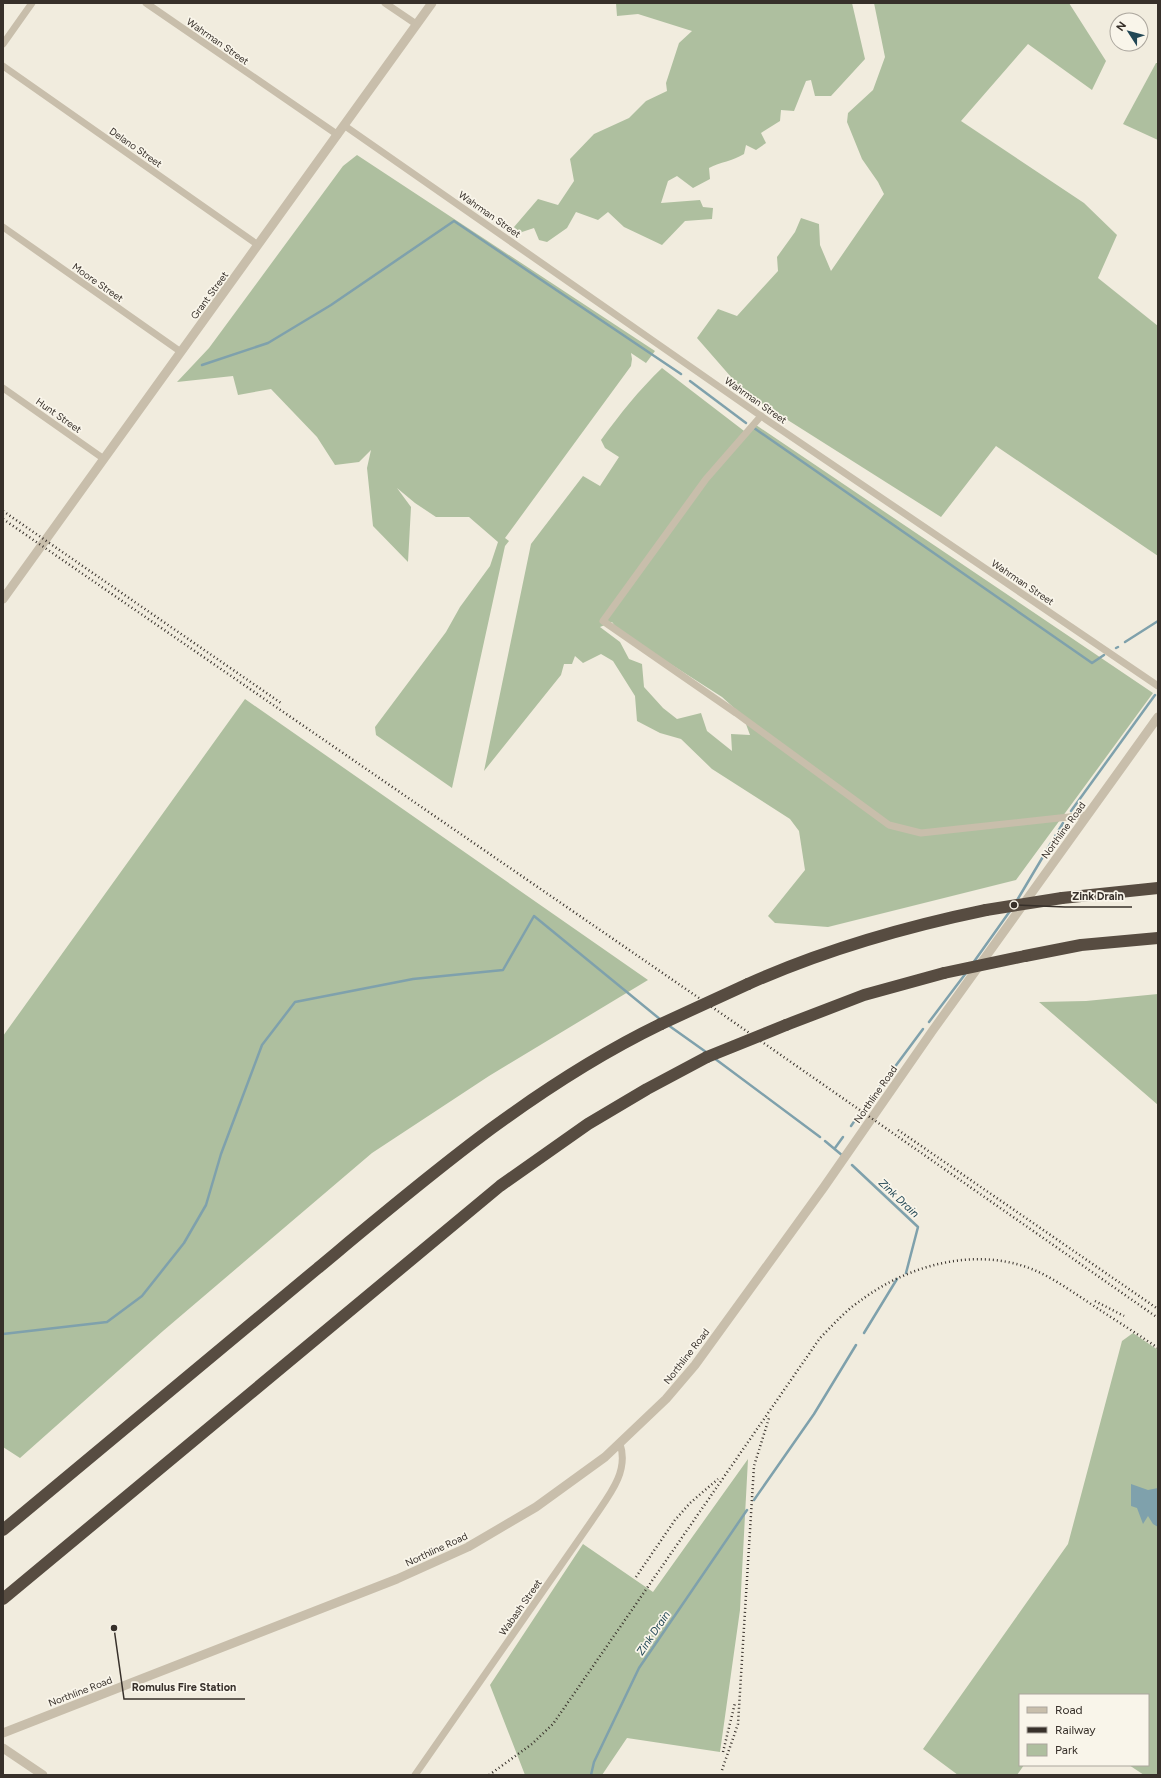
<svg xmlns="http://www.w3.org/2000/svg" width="1161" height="1778" font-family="Figtree,sans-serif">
	<rect width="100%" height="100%" fill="#f1ecde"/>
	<g fill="#aebf9f" fill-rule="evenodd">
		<path d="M 616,3 L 852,3 L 865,59 L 831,96 L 815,96 L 811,80 L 806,81 L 794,111 L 781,110 L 780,121 L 761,133 L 766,143 L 756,150 L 746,145 L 744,154 C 733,161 720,162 709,168 L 710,179 L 693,188 L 677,176 L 668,181 L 661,203 L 700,200 L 703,207 L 713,208 L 712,219 L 685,221 L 662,245 L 624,227 L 608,212 L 598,220 L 576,212 L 567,228 L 547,242 L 539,240 L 534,228 L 519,233 L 514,227 L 538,199 L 558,205 L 574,181 L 570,159 L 594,134 L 629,118 L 646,101 L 667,91 L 666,83 L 679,43 L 692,31 L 638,14 L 617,16 Z"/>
		<polygon points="874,3 1069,3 1106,61 1092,90 1028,44 961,121 1084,203 1117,235 1098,278 1158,326 1158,556 996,446 941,517 745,393 697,338 718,309 737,316 778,271 777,257 795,232 801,218 819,224 820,245 831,271 884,194 878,182 862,159 847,122 848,113 873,90 885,57"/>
		<polygon points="1156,63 1158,63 1158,140 1123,124"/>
		<polygon points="357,155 655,351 646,363 631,353 632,359 631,366 505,538 509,541 505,546 452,788 376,735 375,727 446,632 460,607 490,566 498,542 469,517 436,517 415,503 397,488 411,507 408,562 373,526 367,468 371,450 359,462 335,465 317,437 271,389 238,395 233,376 177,382 209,348 343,166"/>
		<path d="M 662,368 L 748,434 L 756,425 L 1153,693 L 1016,880 L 828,927 L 775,923 L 768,916 L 805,870 L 799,831 L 790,819 L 712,769 L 681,739 L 660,733 L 637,721 L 635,696 L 613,661 L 601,654 L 583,663 L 575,656 L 572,664 L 564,664 L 561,675 L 484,771 L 531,544 L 583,476 L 600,486 L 619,457 L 605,448 L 601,440 C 620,414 639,390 662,368 ZM 612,622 L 619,631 L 722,697 L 743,716 L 750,735 L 731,734 L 732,751 L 707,731 L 701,713 L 677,719 L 663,708 L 644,687 L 642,664 L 629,659 L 620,642 L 600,627 Z"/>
		<polygon points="245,699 648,980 489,1076 372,1153 163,1331 20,1458 3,1447 3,1036"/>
		<polygon points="1158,994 1158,1105 1039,1002 1086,1001"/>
		<polygon points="1133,1333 1158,1350 1158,1775 1144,1775 1129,1765 1148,1765 1148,1695 1020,1695 1020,1765 1024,1765 1017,1775 958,1775 923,1749 1068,1544 1122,1341"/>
		<polygon points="748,1459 740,1610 720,1752 627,1738 602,1775 525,1775 490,1685 583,1544 653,1592"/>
	</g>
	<polygon fill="#7fa1ac" points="1131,1484 1148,1490 1158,1488 1158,1527 1153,1524 1148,1516 1143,1524 1137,1508 1131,1506"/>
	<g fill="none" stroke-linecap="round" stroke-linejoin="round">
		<g stroke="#7fa1ac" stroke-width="2.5">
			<polyline points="202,365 268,343 331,305 454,221 681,374"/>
			<polyline points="690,381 746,423"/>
			<polyline points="754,428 1092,663 1104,655"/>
			<polyline points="1125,642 1158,621"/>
			<polyline points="1116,648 1118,647"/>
			<polyline points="1071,811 1155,695"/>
			<polyline points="1016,902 1063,823"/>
			<polyline points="973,963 1010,911"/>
			<polyline points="929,1022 966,973"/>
			<polyline points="668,1025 706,1052"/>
			<polyline points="714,1058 820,1137"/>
			<polyline points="868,1103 923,1029"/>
			<polyline points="851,1126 858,1116"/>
			<polyline points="825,1141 843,1156"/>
			<polyline points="835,1148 843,1137"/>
			<polyline points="852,1165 918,1227 906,1273"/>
			<polyline points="864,1333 897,1279"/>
			<polyline points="3,1334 107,1322 142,1296 184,1243 206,1205 221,1154 262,1045 295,1002 413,979 503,970 534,916 661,1020"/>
			<polyline points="754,1500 814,1414 856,1345"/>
			<polyline points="591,1775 594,1762 639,1668 747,1510"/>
		</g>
		<g stroke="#c8beab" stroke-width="7">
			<polyline points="146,3 338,135"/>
			<polyline points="385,3 416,24"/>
			<polyline points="3,44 32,3"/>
			<polyline points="3,66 258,245"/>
			<polyline points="345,126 761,416 1158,686"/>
			<polyline points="3,227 181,352"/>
			<polyline points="3,388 104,459"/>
			<polyline points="761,416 706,479 603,621 736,713 889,825 921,833 1087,815"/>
			<path d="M 415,1775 L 591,1522 C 606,1499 630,1473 620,1444"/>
		</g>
		<g stroke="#c8beab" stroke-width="9">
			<polyline points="3,599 432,3"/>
			<polyline points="3,1733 397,1579 468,1547 536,1507 605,1457 666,1399 695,1365 824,1187 933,1030 1158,717"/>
			<polyline points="3,1748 43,1775"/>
		</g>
		<g stroke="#574c41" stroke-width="12">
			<polyline points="1062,898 1158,888"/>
			<polyline points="1025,956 1081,945 1158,938"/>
			<path d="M 748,984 C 824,950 904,927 986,910"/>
			<polyline points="786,1025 864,995 944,973"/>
			<path d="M 3,1530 C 108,1442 213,1355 318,1268 C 426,1178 533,1086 661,1024"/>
			<polyline points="3,1599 500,1186 588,1124 647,1089 707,1057"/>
		</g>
		<g stroke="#37302a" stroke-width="2.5" stroke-dasharray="1 3" stroke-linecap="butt">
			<polyline points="3,511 281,703"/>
			<polyline points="3,519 712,1007 1158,1318"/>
			<polyline points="898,1130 1158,1309"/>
			<polyline points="1095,1301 1124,1316"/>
			<polyline points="636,1577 675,1520 690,1503 718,1479"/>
			<polyline points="723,1752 735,1703"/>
			<polyline points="722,1770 738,1724 754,1466 769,1418"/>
			<path d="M 489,1775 L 532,1744 L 553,1724 L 820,1338 C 833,1325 845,1311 860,1301 C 906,1266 973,1247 1029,1268 C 1048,1275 1065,1287 1082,1298 C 1107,1315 1133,1331 1158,1348"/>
		</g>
		<g stroke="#574c41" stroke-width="12">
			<polyline points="986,910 1062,898"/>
			<polyline points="944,973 1025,956"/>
			<polyline points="661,1024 748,984"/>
			<polyline points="707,1057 786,1025"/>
		</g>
	</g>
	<g text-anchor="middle" stroke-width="3.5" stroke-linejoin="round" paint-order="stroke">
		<g font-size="10" fill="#37302a" stroke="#f9f5ea">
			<text transform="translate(218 41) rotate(35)" y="4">Wahrman Street</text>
			<text transform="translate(136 147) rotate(35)" y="4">Delano Street</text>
			<text transform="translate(490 214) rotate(35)" y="4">Wahrman Street</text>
			<text transform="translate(98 282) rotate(35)" y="4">Moore Street</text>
			<text transform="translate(209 295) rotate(-54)" y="4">Grant Street</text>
			<text transform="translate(756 400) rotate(35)" y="4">Wahrman Street</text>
			<text transform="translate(59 415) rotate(35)" y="4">Hunt Street</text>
			<text transform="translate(1023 582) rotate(34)" y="4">Wahrman Street</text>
			<text transform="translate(1063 830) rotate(-54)" y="4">Northline Road</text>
			<text transform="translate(875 1094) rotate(-55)" y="4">Northline Road</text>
			<text transform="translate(686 1356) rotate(-52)" y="4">Northline Road</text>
			<text transform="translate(436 1549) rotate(-25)" y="4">Northline Road</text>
			<text transform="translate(520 1607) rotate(-55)" y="4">Wabash Street</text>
			<text transform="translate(80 1691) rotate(-21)" y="4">Northline Road</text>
		</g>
		<g font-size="11" font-style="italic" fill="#224755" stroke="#f9f5ea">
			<text transform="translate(899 1198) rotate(43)" y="4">Zink Drain</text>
			<text transform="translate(653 1633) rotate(-56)" y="4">Zink Drain</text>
		</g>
	</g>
	<path fill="none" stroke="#37302a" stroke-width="1.5" d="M1014 905L1065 907H1132M114 1628L124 1699H245"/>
	<g fill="#37302a" stroke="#f9f5ea" stroke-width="1.5">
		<circle cx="1014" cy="905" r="4"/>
		<circle cx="114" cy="1628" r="4"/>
	</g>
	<g font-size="11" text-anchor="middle" font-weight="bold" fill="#37302a" stroke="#f9f5ea" stroke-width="3.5" stroke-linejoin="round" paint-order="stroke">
		<text x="1098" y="900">Zink Drain</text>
		<text x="184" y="1691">Romulus Fire Station</text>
	</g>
	<rect width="1161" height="1778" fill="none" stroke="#37302a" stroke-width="8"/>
	<rect x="1019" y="1694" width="130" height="72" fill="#f9f5ea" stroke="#aba69d"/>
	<rect x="1027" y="1707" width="20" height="6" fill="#c8beab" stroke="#aba69d"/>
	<text x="1055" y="1714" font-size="12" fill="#37302a">Road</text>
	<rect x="1027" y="1727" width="20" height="6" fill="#37302a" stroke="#aba69d"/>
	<text x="1055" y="1734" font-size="12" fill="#37302a">Railway</text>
	<rect x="1027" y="1744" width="20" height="12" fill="#aebf9f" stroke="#aba69d"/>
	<text x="1055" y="1754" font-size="12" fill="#37302a">Park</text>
	<g transform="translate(1129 32) rotate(306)"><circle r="19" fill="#f9f5ea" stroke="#aba69d"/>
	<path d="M0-3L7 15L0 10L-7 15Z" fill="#224755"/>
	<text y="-6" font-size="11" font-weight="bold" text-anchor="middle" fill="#37302a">N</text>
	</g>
</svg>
